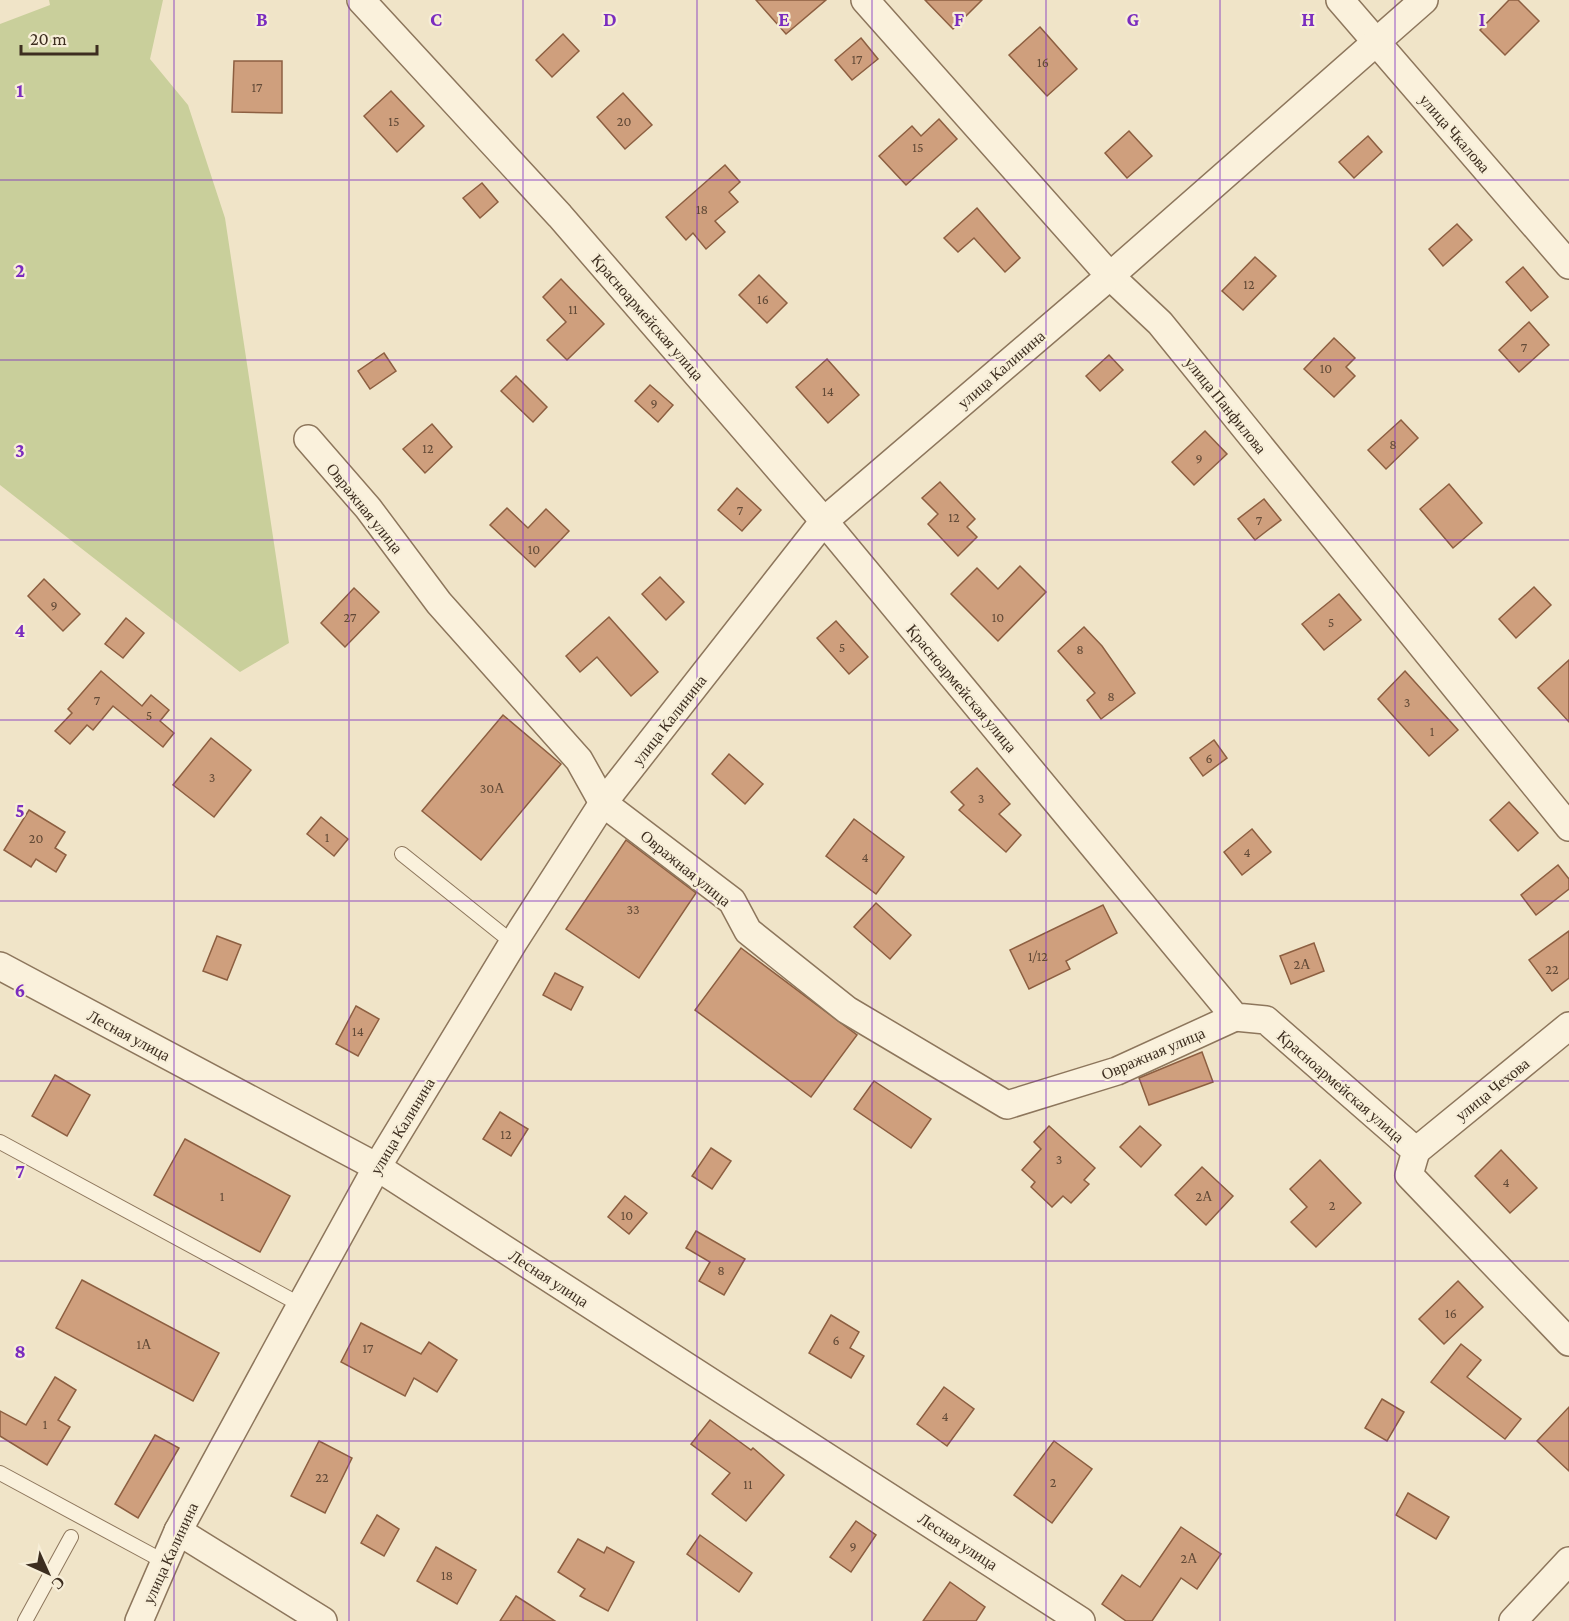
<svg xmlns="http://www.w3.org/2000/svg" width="1569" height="1621" font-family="'Crimson Pro',serif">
	<rect width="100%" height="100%" fill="#f0e4c8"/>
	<polygon fill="#c9cf9b" points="49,0 163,0 150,59 188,105 225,218 289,643 240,672 0,485 0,24 50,5"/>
	<g fill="#cf9f7d" stroke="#8d5f41" stroke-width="1.5">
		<polygon points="756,0 826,0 786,34"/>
		<polygon points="925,0 982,0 953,29"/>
		<polygon points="1509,0 1518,0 1539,21 1505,55 1480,30"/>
		<polygon points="1040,27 1077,69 1047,96 1009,55"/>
		<polygon points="563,34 579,51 552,77 536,60"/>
		<polygon points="861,38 878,59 852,80 835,60"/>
		<polygon points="234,61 282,61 282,113 232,112"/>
		<polygon points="391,91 424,126 397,152 364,116"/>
		<polygon points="623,93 652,125 625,149 597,117"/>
		<polygon points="939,119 957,139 906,185 879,156 912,126 921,136"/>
		<polygon points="1129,131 1152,156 1127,178 1105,153"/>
		<polygon points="1368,136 1382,152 1354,178 1339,162"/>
		<polygon points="725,165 740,182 729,192 738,202 715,221 725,232 706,249 693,233 686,240 666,217"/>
		<polygon points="482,183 498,202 480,218 463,198"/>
		<polygon points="977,208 1020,258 1005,272 974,238 958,252 944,238"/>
		<polygon points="1457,224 1472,240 1443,266 1429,249"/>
		<polygon points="1255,257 1276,276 1243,310 1222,291"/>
		<polygon points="1523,267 1548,297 1531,311 1506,282"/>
		<polygon points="759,275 787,303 767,323 739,295"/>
		<polygon points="561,279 604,324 567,360 547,340 566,322 543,297"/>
		<polygon points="1529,322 1549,345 1519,372 1499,350"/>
		<polygon points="1334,338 1355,358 1346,367 1355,376 1334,397 1304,369"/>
		<polygon points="384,353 396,371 370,389 358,371"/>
		<polygon points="1109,355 1123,370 1100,391 1086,376"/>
		<polygon points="827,359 859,395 828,423 796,387"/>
		<polygon points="516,376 547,407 533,422 501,391"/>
		<polygon points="650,385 673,405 658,422 635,401"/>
		<polygon points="1401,420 1418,438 1386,469 1368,450"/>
		<polygon points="432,424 452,447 425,473 403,449"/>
		<polygon points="1205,431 1227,454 1194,485 1172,462"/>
		<polygon points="940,482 975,519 967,527 977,537 958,556 928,524 938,514 922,498"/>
		<polygon points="1449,484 1482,523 1453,548 1420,509"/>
		<polygon points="737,488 761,510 742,531 718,510"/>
		<polygon points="1264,499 1281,520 1255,540 1238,519"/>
		<polygon points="507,508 528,528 546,509 569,531 535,567 490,525"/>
		<polygon points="1020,566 1046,592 998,641 951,594 977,568 998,589"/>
		<polygon points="660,577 684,602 666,620 642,594"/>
		<polygon points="44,579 80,614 63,631 28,596"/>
		<polygon points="1534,587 1551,605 1516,638 1499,619"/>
		<polygon points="354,588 379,612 345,647 321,623"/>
		<polygon points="1339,594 1361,620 1324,650 1302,624"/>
		<polygon points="609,617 658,672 631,696 597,657 580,672 566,656"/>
		<polygon points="126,618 144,633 123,658 105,644"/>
		<polygon points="836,621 868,657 849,674 817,638"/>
		<polygon points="1084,627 1102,646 1135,693 1101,719 1087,700 1095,693 1058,651"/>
		<polygon points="1569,660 1569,722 1538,688"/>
		<polygon points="101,671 142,706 151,695 169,710 160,721 174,733 163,747 113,706 93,730 87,725 70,744 55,731 72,713 68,709"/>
		<polygon points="1405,671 1458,730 1429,756 1378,699"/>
		<polygon points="503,715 561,764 481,860 422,811"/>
		<polygon points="211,738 251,770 214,817 173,785"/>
		<polygon points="1214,740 1227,758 1203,776 1190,758"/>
		<polygon points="729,754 763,784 745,804 712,774"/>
		<polygon points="977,768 1010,804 999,814 1021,835 1006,852 959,810 964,805 951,792"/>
		<polygon points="1509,802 1538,833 1518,851 1490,820"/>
		<polygon points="29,810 65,832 55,848 66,855 56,872 36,859 31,867 4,850"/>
		<polygon points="321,817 348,839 334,856 307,834"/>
		<polygon points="854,819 904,857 876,894 826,856"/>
		<polygon points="1252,829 1271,852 1242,875 1224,852"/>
		<polygon points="626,840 696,893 639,978 566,929"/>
		<polygon points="1558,865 1569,879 1569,889 1536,915 1521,895"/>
		<polygon points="876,903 911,935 890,959 854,927"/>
		<polygon points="1103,905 1117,933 1066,961 1070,969 1029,989 1010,950"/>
		<polygon points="1569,931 1569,978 1552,991 1529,960"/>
		<polygon points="217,936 241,945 227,980 203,971"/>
		<polygon points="1314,943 1324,971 1291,984 1280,956"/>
		<polygon points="741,948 857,1035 811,1097 695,1010"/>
		<polygon points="555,973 583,987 571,1010 543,995"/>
		<polygon points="356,1006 379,1019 358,1056 336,1044"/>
		<polygon points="1202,1052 1213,1082 1149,1105 1139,1078"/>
		<polygon points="55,1075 90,1095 67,1136 32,1116"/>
		<polygon points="874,1081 931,1119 911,1148 854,1109"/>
		<polygon points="500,1112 528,1129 511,1156 483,1139"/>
		<polygon points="1049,1126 1095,1168 1084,1180 1089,1184 1071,1203 1063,1196 1052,1207 1031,1187 1035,1182 1022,1170 1041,1149 1034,1142"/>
		<polygon points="1140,1126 1161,1145 1141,1167 1120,1147"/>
		<polygon points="185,1139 290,1196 260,1252 154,1195"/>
		<polygon points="711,1148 731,1161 712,1189 692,1176"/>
		<polygon points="1501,1150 1537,1188 1510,1213 1475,1176"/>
		<polygon points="1320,1160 1361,1203 1316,1247 1291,1222 1307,1207 1290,1189"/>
		<polygon points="1202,1167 1233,1196 1206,1225 1175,1195"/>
		<polygon points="625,1196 647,1213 629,1234 608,1217"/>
		<polygon points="696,1231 745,1259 724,1295 699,1281 710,1262 686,1248"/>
		<polygon points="82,1280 219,1353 193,1401 56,1328"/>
		<polygon points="1458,1281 1483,1307 1444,1344 1419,1319"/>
		<polygon points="831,1315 859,1332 850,1348 864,1356 851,1378 809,1353"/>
		<polygon points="361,1323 421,1354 429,1342 457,1360 437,1392 414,1378 405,1396 341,1362"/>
		<polygon points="1461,1344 1481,1360 1467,1377 1521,1419 1505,1439 1431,1382"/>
		<polygon points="55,1377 76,1390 58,1420 70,1427 47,1465 0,1436 0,1411 26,1425"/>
		<polygon points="944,1387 974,1409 947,1446 917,1424"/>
		<polygon points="1382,1399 1404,1412 1387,1441 1365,1428"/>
		<polygon points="1569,1407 1569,1471 1537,1441"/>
		<polygon points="710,1420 751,1450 753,1448 784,1475 746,1521 712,1494 730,1473 691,1444"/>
		<polygon points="155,1435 179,1448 138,1518 115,1504"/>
		<polygon points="319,1441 352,1458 325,1513 291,1496"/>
		<polygon points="1054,1441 1092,1469 1052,1523 1014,1495"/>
		<polygon points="1408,1493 1449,1517 1436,1539 1396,1515"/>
		<polygon points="377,1515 399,1529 384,1556 361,1543"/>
		<polygon points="856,1521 876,1535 851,1572 830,1557"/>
		<polygon points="1181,1527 1221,1554 1197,1589 1181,1578 1152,1621 1126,1621 1102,1604 1122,1575 1140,1587"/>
		<polygon points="700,1535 752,1573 739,1592 687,1554"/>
		<polygon points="578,1539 604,1553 607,1547 634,1562 608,1611 580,1596 585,1589 558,1572"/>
		<polygon points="436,1547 476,1570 457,1604 417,1581"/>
		<polygon points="950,1582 985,1607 976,1621 923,1621"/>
		<polygon points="516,1596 555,1621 500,1621"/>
	</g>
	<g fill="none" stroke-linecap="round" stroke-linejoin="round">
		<g stroke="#8d765c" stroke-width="16">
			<g id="lane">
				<polyline points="402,854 513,943"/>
				<polyline points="0,1142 301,1305"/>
				<polyline points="0,1473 163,1561"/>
				<polyline points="25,1621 71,1537"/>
			</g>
		</g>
		<g stroke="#8d765c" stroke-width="30">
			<g id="street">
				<polyline points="361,0 560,216 824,521 1235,1017 1266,1020 1416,1151 1409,1175 1569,1342"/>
				<polyline points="865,0 1110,276 1160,323 1569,827"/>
				<polyline points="1340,0 1569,265"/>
				<polyline points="308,439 368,508 439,603 579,760 603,803 732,901 748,931 847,1010 1007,1105 1117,1071 1235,1017"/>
				<polyline points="0,966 377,1167 1081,1621"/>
				<polyline points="1416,1151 1569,1026"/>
				<polyline points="178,1531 323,1621"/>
				<polyline points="139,1621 178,1531 301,1305 377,1167 513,943 603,803 824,521 1110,276 1424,0"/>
				<polyline points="1513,1621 1569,1561"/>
			</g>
		</g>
		<use href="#lane" stroke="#faf1dc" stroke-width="14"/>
		<use href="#street" stroke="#faf1dc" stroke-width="27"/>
	</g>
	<path fill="none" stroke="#7b2cbf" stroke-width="1.5" stroke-opacity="0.55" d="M 174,0 L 174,1621M 349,0 L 349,1621M 523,0 L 523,1621M 697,0 L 697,1621M 872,0 L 872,1621M 1046,0 L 1046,1621M 1220,0 L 1220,1621M 1395,0 L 1395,1621M 0,180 L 1569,180M 0,360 L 1569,360M 0,540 L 1569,540M 0,720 L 1569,720M 0,901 L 1569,901M 0,1081 L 1569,1081M 0,1261 L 1569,1261M 0,1441 L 1569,1441"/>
	<g text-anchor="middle" stroke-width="4.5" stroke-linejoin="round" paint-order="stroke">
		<g font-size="14" fill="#624a37">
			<text x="857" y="64">17</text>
			<text x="1043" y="67">16</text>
			<text x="257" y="92">17</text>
			<text x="394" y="126">15</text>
			<text x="624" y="126">20</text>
			<text x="918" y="152">15</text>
			<text x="702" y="214">18</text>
			<text x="1249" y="289">12</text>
			<text x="763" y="304">16</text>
			<text x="573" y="314">11</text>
			<text x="1524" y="352">7</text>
			<text x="1326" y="373">10</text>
			<text x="828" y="396">14</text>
			<text x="654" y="408">9</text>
			<text x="1393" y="449">8</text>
			<text x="428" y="453">12</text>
			<text x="1199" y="463">9</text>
			<text x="740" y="515">7</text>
			<text x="954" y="522">12</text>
			<text x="1259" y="525">7</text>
			<text x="534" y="554">10</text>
			<text x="54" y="610">9</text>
			<text x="350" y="622">27</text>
			<text x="998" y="622">10</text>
			<text x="1331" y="627">5</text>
			<text x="842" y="652">5</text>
			<text x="1080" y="654">8</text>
			<text x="1111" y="701">8</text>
			<text x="97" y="705">7</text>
			<text x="1407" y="707">3</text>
			<text x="149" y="720">5</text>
			<text x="1432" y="736">1</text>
			<text x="1209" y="763">6</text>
			<text x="212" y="782">3</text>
			<text x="492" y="793">30А</text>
			<text x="981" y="803">3</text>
			<text x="327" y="842">1</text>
			<text x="36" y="843">20</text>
			<text x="1247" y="857">4</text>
			<text x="865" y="862">4</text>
			<text x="633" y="914">33</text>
			<text x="1038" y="961">1/12</text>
			<text x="1302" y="969">2А</text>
			<text x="1552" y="974">22</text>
			<text x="358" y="1036">14</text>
			<text x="506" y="1139">12</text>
			<text x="1059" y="1164">3</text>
			<text x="1506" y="1187">4</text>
			<text x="222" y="1201">1</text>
			<text x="1204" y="1201">2А</text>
			<text x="1332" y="1210">2</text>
			<text x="627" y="1220">10</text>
			<text x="721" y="1275">8</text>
			<text x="1451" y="1318">16</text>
			<text x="836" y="1345">6</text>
			<text x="144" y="1349">1А</text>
			<text x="368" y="1353">17</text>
			<text x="945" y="1421">4</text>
			<text x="45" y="1429">1</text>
			<text x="322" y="1482">22</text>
			<text x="1053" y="1487">2</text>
			<text x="748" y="1489">11</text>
			<text x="853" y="1551">9</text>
			<text x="1189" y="1563">2А</text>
			<text x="447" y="1580">18</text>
		</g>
		<g font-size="16" fill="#3d2e20" stroke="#f7eed8">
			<text transform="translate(1455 133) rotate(49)" y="6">улица Чкалова</text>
			<text transform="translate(648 317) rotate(49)" y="6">Красноармейская улица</text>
			<text transform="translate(1001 369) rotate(-41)" y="6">улица Калинина</text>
			<text transform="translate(1226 405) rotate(51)" y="6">улица Панфилова</text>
			<text transform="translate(365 508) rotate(51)" y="6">Овражная улица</text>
			<text transform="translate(962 688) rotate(50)" y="6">Красноармейская улица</text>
			<text transform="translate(669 720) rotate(-52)" y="6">улица Калинина</text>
			<text transform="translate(686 868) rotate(39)" y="6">Овражная улица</text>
			<text transform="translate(129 1035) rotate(28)" y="6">Лесная улица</text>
			<text transform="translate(1153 1053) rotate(-23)" y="6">Овражная улица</text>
			<text transform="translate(1341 1086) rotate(41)" y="6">Красноармейская улица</text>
			<text transform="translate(1492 1089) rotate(-39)" y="6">улица Чехова</text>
			<text transform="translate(402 1126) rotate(-59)" y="6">улица Калинина</text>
			<text transform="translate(549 1278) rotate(33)" y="6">Лесная улица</text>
			<text transform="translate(958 1541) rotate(33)" y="6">Лесная улица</text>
			<text transform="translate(170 1553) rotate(-65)" y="6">улица Калинина</text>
		</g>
	</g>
	<g font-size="20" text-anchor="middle" font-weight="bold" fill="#7b2cbf" stroke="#f7eed8" stroke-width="4.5" stroke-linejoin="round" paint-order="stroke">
		<text x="262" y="26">B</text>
		<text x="436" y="26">C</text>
		<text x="610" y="26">D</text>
		<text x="784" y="26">E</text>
		<text x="959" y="26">F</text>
		<text x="1133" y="26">G</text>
		<text x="1308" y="26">H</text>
		<text x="1482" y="26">I</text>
		<text x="20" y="97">1</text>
		<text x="20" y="277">2</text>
		<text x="20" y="457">3</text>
		<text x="20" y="637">4</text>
		<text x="20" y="817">5</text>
		<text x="20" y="997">6</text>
		<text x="20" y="1178">7</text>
		<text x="20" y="1358">8</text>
	</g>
	<g transform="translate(48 1573) rotate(135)" stroke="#f7eed8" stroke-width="4.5" paint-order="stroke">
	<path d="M0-4.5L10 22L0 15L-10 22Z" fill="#3d2e20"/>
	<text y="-9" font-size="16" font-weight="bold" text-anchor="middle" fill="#3d2e20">С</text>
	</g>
	<path d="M21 45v9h76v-9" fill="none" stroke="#3d2e20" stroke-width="3"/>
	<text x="30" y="45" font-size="18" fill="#3d2e20" stroke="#f7eed8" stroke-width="4.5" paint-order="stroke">20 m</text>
</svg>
